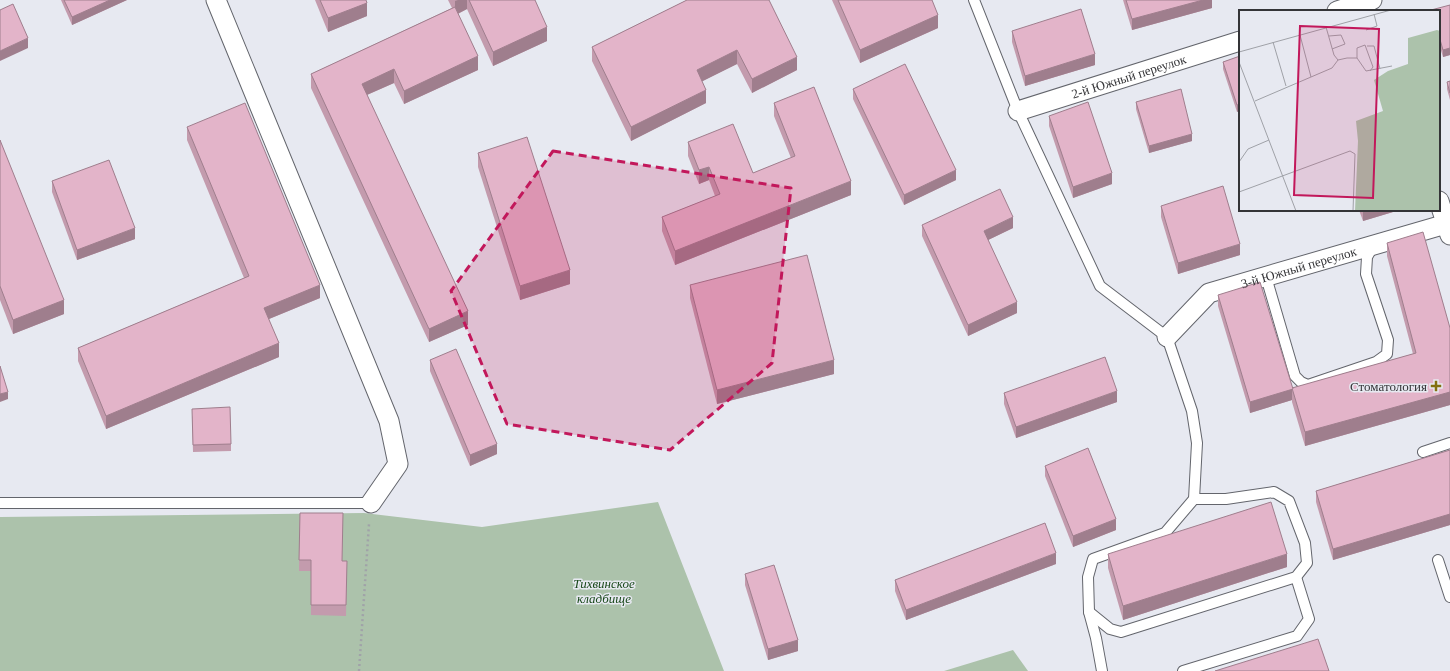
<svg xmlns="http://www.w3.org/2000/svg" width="1450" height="671" font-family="Georgia,serif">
	<rect width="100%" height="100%" fill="#e7e9f1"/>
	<g fill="#acc2ab">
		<polygon points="658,502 724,671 0,671 0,517 364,513 482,527"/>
		<polygon points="1013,650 1028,671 944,671"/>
	</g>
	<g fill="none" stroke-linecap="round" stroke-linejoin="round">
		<g stroke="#63656c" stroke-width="12">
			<g id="lane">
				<polyline points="974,0 1018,111 1100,286 1167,337 1192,411 1197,443 1194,499 1165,533 1093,559 1088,577 1089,612 1096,638 1102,671"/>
				<polyline points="1266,277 1295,376 1301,382 1308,385 1376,362 1387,354 1388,340 1366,274 1367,257 1374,245"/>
				<polyline points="1423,452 1450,443"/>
				<polyline points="0,503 371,503"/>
				<polyline points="1438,560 1450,597"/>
				<polyline points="1089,612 1110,629 1121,632 1296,577 1307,563 1305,543 1289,501 1274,492 1226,499 1194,499"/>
				<polyline points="1183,671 1297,636 1309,619 1296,577"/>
			</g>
		</g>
		<g stroke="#63656c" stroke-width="21">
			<g id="street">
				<polyline points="216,0 389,421 398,464 371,503"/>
				<polyline points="1337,11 1372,0"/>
				<path id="s1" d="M 1018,111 L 1240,41"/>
				<polyline points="1439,201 1450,235"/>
				<path id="s2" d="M 1167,337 L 1209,293 L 1446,224"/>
			</g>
		</g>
		<polyline stroke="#a0a2a8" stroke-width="2.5" stroke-dasharray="2 3" stroke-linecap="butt" points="359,671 369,524"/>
		<use href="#lane" stroke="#fff" stroke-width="10"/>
		<use href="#street" stroke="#fff" stroke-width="19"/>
	</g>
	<g fill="#c39bad">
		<polygon points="61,0 127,0 72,25"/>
		<polygon points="315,0 366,0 367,16 328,32"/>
		<polygon points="448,0 535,0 547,41 493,66 467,9 458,14 478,70 404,104 394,83 367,95 468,325 429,342 311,88 311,74 452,8"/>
		<polygon points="687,0 797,70 752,93 737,64 702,81 706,103 631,141 592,61 592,47"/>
		<polygon points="832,0 932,0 938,28 860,63"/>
		<polygon points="1123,0 1212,0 1212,8 1132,30"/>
		<polygon points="1450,5 1450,55 1443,57 1439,44 1439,11"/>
		<polygon points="1012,31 1095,65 1025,86 1012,42"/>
		<polygon points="1240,56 1237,112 1223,69 1223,62"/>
		<polygon points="1450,81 1450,100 1447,89 1447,82"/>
		<polygon points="853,89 956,180 904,205 853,99"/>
		<polygon points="1136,102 1192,141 1149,153 1136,109"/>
		<polygon points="774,103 851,195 675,265 662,231 662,217 715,196 709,180 699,184 688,156 688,142 753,173 791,158 774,116"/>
		<polygon points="1049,116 1112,184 1073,198 1049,126"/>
		<polygon points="187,127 320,298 269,319 279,357 106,429 78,361 78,348 244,278 187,140"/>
		<polygon points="0,140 64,314 13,334 0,300"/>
		<polygon points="478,153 570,284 520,300 478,167"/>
		<polygon points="52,181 135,239 77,260 52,192"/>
		<polygon points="1161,206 1240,255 1178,274 1161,217"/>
		<polygon points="1359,210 1393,210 1393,212 1363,221"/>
		<polygon points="922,225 1013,228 988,240 1017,313 968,336 922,236"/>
		<polygon points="1387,243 1450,328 1450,405 1305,446 1292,402 1292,400 1250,413 1218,306 1218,295 1293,388 1413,354 1387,256"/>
		<polygon points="690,285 834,374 717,404 690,298"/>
		<polygon points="430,360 497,454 470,466 430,371"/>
		<polygon points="1004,393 1117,402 1016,438 1004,404"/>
		<polygon points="192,416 231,444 231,451 193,452"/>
		<polygon points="1450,450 1450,525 1333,560 1316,502 1316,491"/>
		<polygon points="1045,466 1116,530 1073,547 1045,476"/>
		<polygon points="300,513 342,561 347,561 346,616 311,615 311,571 299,571"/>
		<polygon points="1108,554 1287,567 1123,620 1108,568"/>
		<polygon points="1056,564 906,620 895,591 895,580"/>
		<polygon points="745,574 798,651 768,660 745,585"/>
	</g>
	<g fill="#9f7e8d">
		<polygon points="110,0 127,0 72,25 72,17"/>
		<polygon points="458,0 467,0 467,9 455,15 455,1"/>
		<polygon points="1203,0 1212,0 1212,8 1132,30 1132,19"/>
		<polygon points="367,3 367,16 328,32 328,18"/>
		<polygon points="938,15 938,28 860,63 860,50"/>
		<polygon points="547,27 547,41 493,66 493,52"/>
		<polygon points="28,38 28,48 0,61 0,51"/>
		<polygon points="1450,48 1450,55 1443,57 1443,50"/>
		<polygon points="737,50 737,64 697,84 697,70"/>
		<polygon points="1095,54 1095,65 1025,86 1025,76"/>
		<polygon points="478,56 478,70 404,104 404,91"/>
		<polygon points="797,57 797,70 752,93 752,79"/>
		<polygon points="394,69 394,83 362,97 362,84"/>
		<polygon points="706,90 706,103 631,141 631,127"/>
		<polygon points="1240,104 1240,111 1237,112 1237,105"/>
		<polygon points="1192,134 1192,141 1149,153 1149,146"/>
		<polygon points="709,167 709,180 699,184 699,170"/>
		<polygon points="956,170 956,180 904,205 904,195"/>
		<polygon points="1112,173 1112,184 1073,198 1073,187"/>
		<polygon points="851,181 851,195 675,265 675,251"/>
		<polygon points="1366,210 1393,210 1393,212 1363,221 1363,211"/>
		<polygon points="1013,217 1013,228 984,242 984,231"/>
		<polygon points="135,228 135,239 77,260 77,250"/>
		<polygon points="1240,244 1240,255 1178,274 1178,263"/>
		<polygon points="570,270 570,284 520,300 520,286"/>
		<polygon points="320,285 320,298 264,321 264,308"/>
		<polygon points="64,300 64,314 13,334 13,320"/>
		<polygon points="1017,302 1017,313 968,336 968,325"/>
		<polygon points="468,311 468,325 429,342 429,329"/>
		<polygon points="279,343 279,357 106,429 106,416"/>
		<polygon points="834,360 834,374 717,404 717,390"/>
		<polygon points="1292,389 1292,400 1250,413 1250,402"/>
		<polygon points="1117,391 1117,402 1016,438 1016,427"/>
		<polygon points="8,392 8,399 0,402 0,394"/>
		<polygon points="1450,392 1450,405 1305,446 1305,432"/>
		<polygon points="497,444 497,454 470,466 470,455"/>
		<polygon points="1450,514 1450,525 1333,560 1333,549"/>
		<polygon points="1116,519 1116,530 1073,547 1073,536"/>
		<polygon points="1056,553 1056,564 906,620 906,610"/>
		<polygon points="1287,554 1287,567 1123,620 1123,606"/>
		<polygon points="798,640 798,651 768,660 768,649"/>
	</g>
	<g fill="#e3b4c9" stroke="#9f7e8d">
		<polygon points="64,0 110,0 72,17"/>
		<polygon points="320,0 366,0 367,3 328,18"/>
		<polygon points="469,0 535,0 547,27 493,52"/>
		<polygon points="687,0 769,0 797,57 752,79 737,50 697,70 706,90 631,127 592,47"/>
		<polygon points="838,0 932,0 938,15 860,50"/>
		<polygon points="1126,0 1203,0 1132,19"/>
		<polygon points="13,4 28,38 0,51 0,10"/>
		<polygon points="1450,5 1450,48 1443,50 1439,36 1439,11 1432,11 1431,10"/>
		<polygon points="455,7 478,56 404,91 394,69 362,84 468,311 429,329 311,74"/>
		<polygon points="1081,9 1095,54 1025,76 1012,31"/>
		<polygon points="1240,56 1240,104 1237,105 1223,62"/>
		<polygon points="905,64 956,170 904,195 853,89"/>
		<polygon points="1450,81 1450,93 1447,82"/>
		<polygon points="814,87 851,181 675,251 662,217 720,194 709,167 699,170 688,142 733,124 753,173 795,156 774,103"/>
		<polygon points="1181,89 1192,134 1149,146 1136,102"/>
		<polygon points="1088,102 1112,173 1073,187 1049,116"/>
		<polygon points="245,103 320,285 264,308 279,343 106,416 78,348 249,276 187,127"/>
		<polygon points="527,137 570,270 520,286 478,153"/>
		<polygon points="0,140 64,300 13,320 0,286"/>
		<polygon points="109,160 135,228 77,250 52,181"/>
		<polygon points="1223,186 1240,244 1178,263 1161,206"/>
		<polygon points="1000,189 1013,217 984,231 1017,302 968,325 922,225"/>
		<polygon points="1423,232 1450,328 1450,392 1305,432 1292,388 1416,353 1387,243"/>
		<polygon points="807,255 834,360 717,390 690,285"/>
		<polygon points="1260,282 1293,389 1250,402 1218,295"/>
		<polygon points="456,349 497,444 470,455 430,360"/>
		<polygon points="1105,357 1117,391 1016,427 1004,393"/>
		<polygon points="0,366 8,392 0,394"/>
		<polygon points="230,407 231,444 193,445 192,409"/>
		<polygon points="1088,448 1116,519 1073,536 1045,466"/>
		<polygon points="1450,450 1450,514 1333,549 1316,491"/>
		<polygon points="1271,502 1287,554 1123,606 1108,554"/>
		<polygon points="300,513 343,513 342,561 347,561 346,605 311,605 311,560 299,560"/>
		<polygon points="1045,523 1056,553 906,610 895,580"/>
		<polygon points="774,565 798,640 768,649 745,574"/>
		<polygon points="1318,639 1329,671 1215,671"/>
	</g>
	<path fill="#c2185b" fill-opacity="0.2" stroke="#c2185b" stroke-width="3" stroke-dasharray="8 5" stroke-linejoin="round" d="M 553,151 L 791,188 L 772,363 L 670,450 L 507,424 L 451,291 Z"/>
	<path fill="#837010" stroke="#e7e9f1" stroke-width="1.5" d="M1434 380h4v4h4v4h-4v4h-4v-4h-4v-4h4z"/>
	<g text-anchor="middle" stroke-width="3" stroke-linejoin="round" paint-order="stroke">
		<g font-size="13" fill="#343437" stroke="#e7e9f1">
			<text dy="5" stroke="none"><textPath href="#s1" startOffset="116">2-й Южный переулок</textPath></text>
			<text dy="5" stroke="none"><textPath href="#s2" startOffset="154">3-й Южный переулок</textPath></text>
		</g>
		<g font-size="13" fill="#343437" stroke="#e7e9f1" text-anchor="end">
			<text x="1427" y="391">Стоматология</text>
		</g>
		<g font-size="13" font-style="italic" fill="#184819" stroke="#e7e9f1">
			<text x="604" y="588">Тихвинское<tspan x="604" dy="15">кладбище</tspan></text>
		</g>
	</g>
	<g transform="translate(1239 10)">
		<rect width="201" height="201" fill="#e7e9f1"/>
		<path d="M 198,20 L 201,21 L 201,201 L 116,201 L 119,131 L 117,111 L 144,101 L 135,70 L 149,61 L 169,54 L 169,28 Z" fill="#acc2ab"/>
		<path fill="none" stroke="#9fa1a7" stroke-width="1" d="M 87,17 L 95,45 L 99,50M 127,20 L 138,16 L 135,4M 61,25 L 72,67M 90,26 L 102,25 L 106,34 L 93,39M 34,32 L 47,76M 128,36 L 135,36 L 141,59M 0,42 L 152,0M 118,48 L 118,38 L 126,35 L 134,57 L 131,61M 0,52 L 57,201M 16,91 L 93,58 L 99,50 L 108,48 L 118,48 L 127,61 L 153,56M 0,152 L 9,139 L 30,130M 0,182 L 111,141 L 116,144 L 114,201"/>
		<path fill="#c2185b" fill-opacity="0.15" stroke="#c2185b" stroke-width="2" d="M 61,16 L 140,19 L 134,188 L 55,185 Z"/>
		<rect width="201" height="201" fill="none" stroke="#343437" stroke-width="2"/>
	</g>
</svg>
